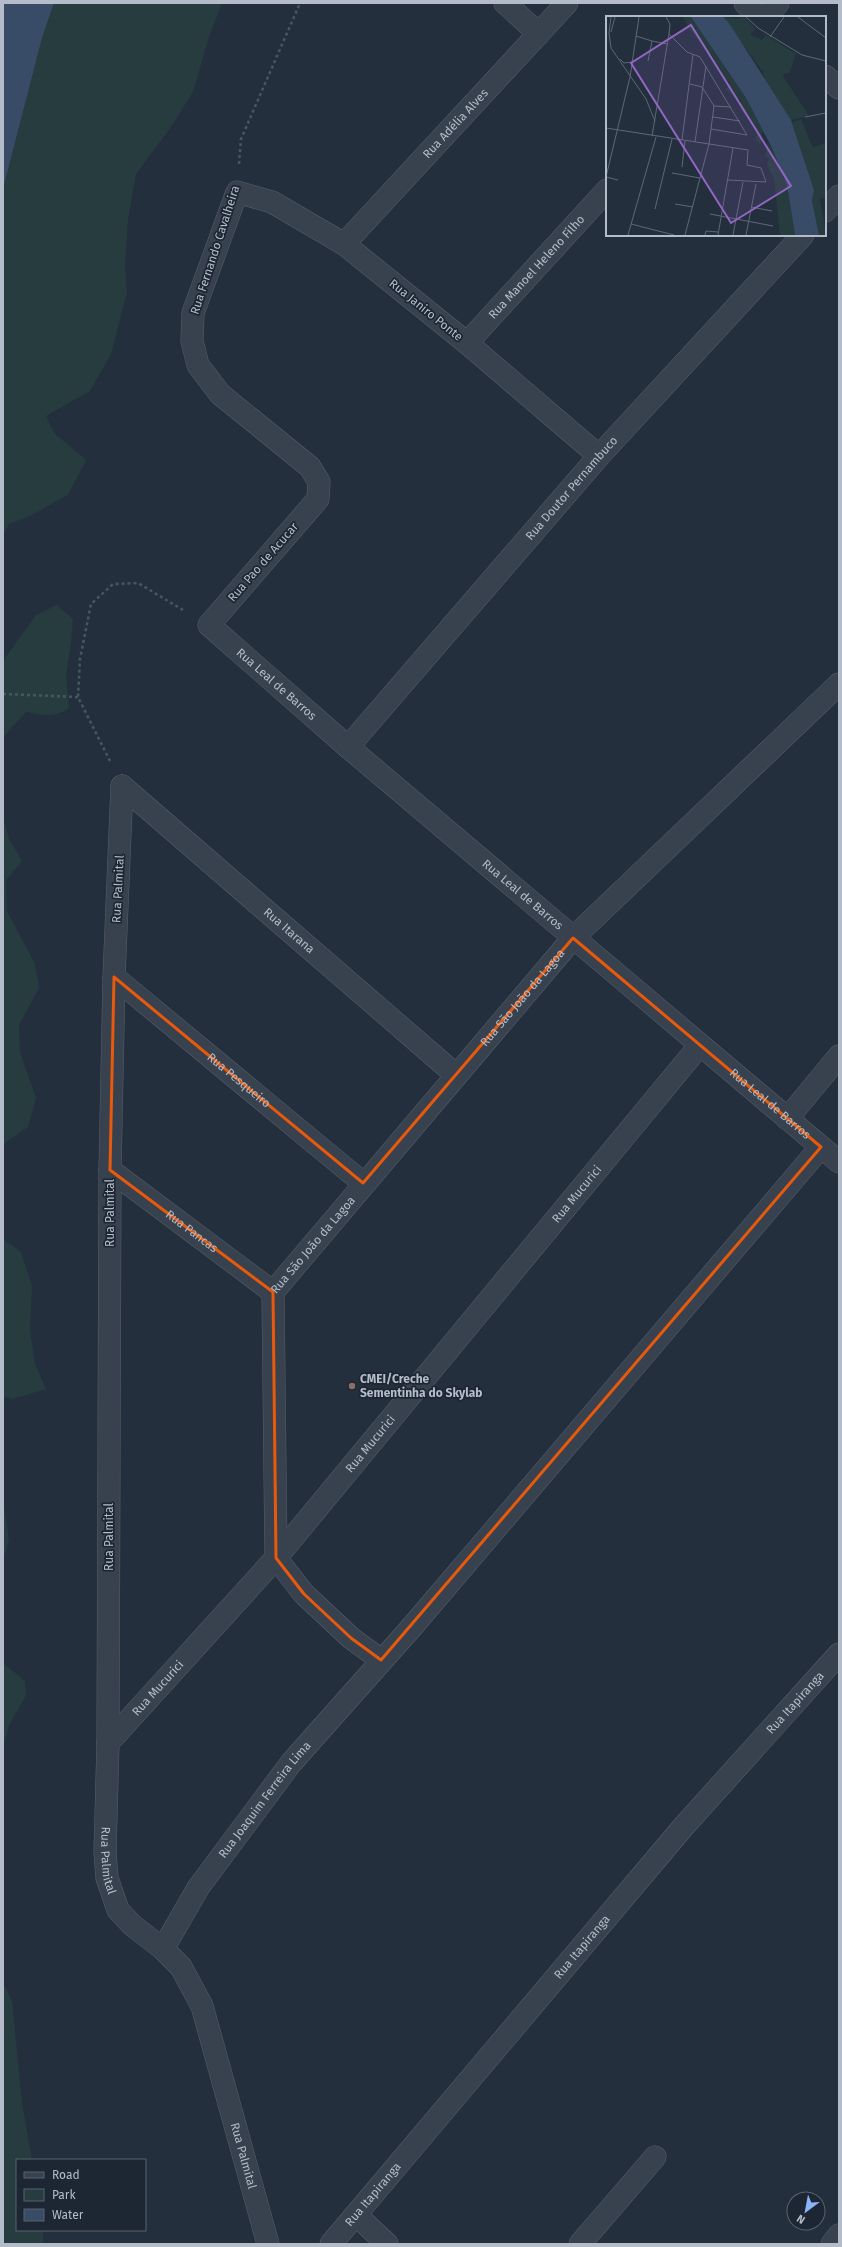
<svg xmlns="http://www.w3.org/2000/svg" width="842" height="2247" font-family="'Fira Sans',sans-serif">
	<rect width="100%" height="100%" fill="#242f3e"/>
	<g fill="#263c3f">
		<polygon points="54,3 222,3 209,37 193,92 171,127 136,174 128,220 125,267 127,292 111,354 90,391 46,416 54,433 86,460 68,495 30,516 9,524 3,535 3,189 42,38"/>
		<path d="M 57,605 L 73,619 L 71,643 L 66,675 L 69,708 C 56,718 42,715 26,712 L 3,737 L 3,667 L 5,658 L 36,615 Z"/>
		<polygon points="3,817 9,839 22,861 6,880 7,911 35,964 39,988 19,1025 20,1052 36,1098 28,1127 3,1144"/>
		<polygon points="3,1239 21,1252 32,1286 30,1330 35,1364 46,1389 13,1399 3,1396"/>
		<polygon points="3,1499 9,1540 3,1560"/>
		<polygon points="3,1663 25,1681 26,1696 10,1723 3,1747"/>
		<polygon points="3,1983 12,2001 22,2103 32,2160 17,2160 17,2230 43,2230 43,2244 3,2244"/>
	</g>
	<polygon fill="#394c67" points="3,3 54,3 42,38 3,189"/>
	<g fill="none" stroke-linecap="round" stroke-linejoin="round">
		<g stroke="#565f6c" stroke-width="23">
			<g id="street">
				<polyline points="505,3 539,34"/>
				<polyline points="745,3 758,17"/>
				<polyline points="766,17 778,3"/>
				<polyline points="825,76 839,88"/>
				<polyline points="825,211 839,196"/>
				<path id="s1" d="M 344,244 L 567,3"/>
				<path id="s2" d="M 467,343 L 607,190"/>
				<path id="s3" d="M 599,456 L 467,343 L 344,244 L 272,202 L 237,192 L 193,313 L 192,341 L 198,365 L 220,394 L 310,467 L 319,482 L 318,499 L 209,625 L 348,747 L 839,1162"/>
				<path id="s4" d="M 348,747 L 599,456 L 803,235"/>
				<path id="s5" d="M 122,786 L 114,977 L 110,1170 L 108,1743 L 105,1852 L 107,1878 L 118,1910 L 132,1925 L 163,1949 L 181,1967 L 202,2006 L 268,2244"/>
				<path id="s6" d="M 122,786 L 456,1075"/>
				<path id="s7" d="M 114,977 L 363,1183"/>
				<polyline points="787,1119 839,1056"/>
				<path id="s8" d="M 110,1170 L 273,1292"/>
				<path id="s9" d="M 381,1660 L 351,1638 L 304,1594 L 276,1558 L 273,1292 L 573,938 L 839,684"/>
				<path id="s10" d="M 108,1743 L 276,1558 L 700,1045"/>
				<path id="s11" d="M 163,1949 L 198,1888 L 291,1763 L 411,1628 L 821,1147"/>
				<polyline points="356,2215 387,2244"/>
				<path id="s12" d="M 331,2244 L 684,1826 L 839,1654"/>
				<polyline points="580,2244 655,2157"/>
				<polyline points="832,2244 839,2235"/>
			</g>
		</g>
		<g stroke="#44595c" stroke-width="2.5" stroke-dasharray="3 3" stroke-linecap="butt">
			<polyline points="239,164 241,139 300,3"/>
			<polyline points="3,694 78,697"/>
			<polyline points="110,761 78,697 80,659 91,604 113,584 138,583 183,610"/>
		</g>
		<use href="#street" stroke="#38414e" stroke-width="22"/>
	</g>
	<path fill="none" stroke="#e8590c" stroke-width="3" stroke-linejoin="round" d="M 573,938 L 821,1147 L 381,1660 L 351,1638 L 304,1594 L 276,1558 L 273,1292 L 110,1170 L 114,977 L 363,1183 Z"/>
	<circle fill="#8d6e63" stroke="#1d2633" stroke-width="1.5" cx="352" cy="1386" r="4"/>
	<g text-anchor="middle" stroke-width="3.5" stroke-linejoin="round" paint-order="stroke">
		<g font-size="12" fill="#b4bcc9" stroke="#1d2633">
			<text dy="4" stroke="none"><textPath href="#s1" startOffset="164">Rua Adélia Alves</textPath></text>
			<text transform="translate(215 250) rotate(-72)" y="4">Rua Fernando Cavalheira</text>
			<text dy="4" stroke="none"><textPath href="#s2" startOffset="103">Rua Manoel Heleno Filho</textPath></text>
			<text transform="translate(426 310) rotate(39)" y="4">Rua Janiro Ponte</text>
			<text dy="4" stroke="none"><textPath href="#s4" startOffset="342">Rua Doutor Pernambuco</textPath></text>
			<text transform="translate(263 562) rotate(-49)" y="4">Rua Pao de Acucar</text>
			<text dy="4" stroke="none"><textPath href="#s3" startOffset="1076">Rua Leal de Barros</textPath></text>
			<text transform="translate(118 889) rotate(-87)" y="4">Rua Palmital</text>
			<text dy="4" stroke="none"><textPath href="#s3" startOffset="1400">Rua Leal de Barros</textPath></text>
			<text dy="4" stroke="none"><textPath href="#s6" startOffset="221">Rua Itarana</textPath></text>
			<text dy="4" stroke="none"><textPath href="#s9" startOffset="799">Rua São João da Lagoa</textPath></text>
			<text dy="4" stroke="none"><textPath href="#s7" startOffset="162">Rua Pesqueiro</textPath></text>
			<text dy="4" stroke="none"><textPath href="#s3" startOffset="1724">Rua Leal de Barros</textPath></text>
			<text dy="4" stroke="none"><textPath href="#s10" startOffset="722">Rua Mucurici</textPath></text>
			<text transform="translate(110 1213) rotate(-90)" y="4">Rua Palmital</text>
			<text dy="4" stroke="none"><textPath href="#s8" startOffset="102">Rua Pancas</textPath></text>
			<text dy="4" stroke="none"><textPath href="#s9" startOffset="475">Rua São João da Lagoa</textPath></text>
			<text dy="4" stroke="none"><textPath href="#s10" startOffset="398">Rua Mucurici</textPath></text>
			<text transform="translate(109 1537) rotate(-90)" y="4">Rua Palmital</text>
			<text dy="4" stroke="none"><textPath href="#s10" startOffset="74">Rua Mucurici</textPath></text>
			<text dy="4" stroke="none"><textPath href="#s12" startOffset="713">Rua Itapiranga</textPath></text>
			<text dy="4" stroke="none"><textPath href="#s11" startOffset="181">Rua Joaquim Ferreira Lima</textPath></text>
			<text dy="4" stroke="none"><textPath href="#s5" startOffset="1075">Rua Palmital</textPath></text>
			<text dy="4" stroke="none"><textPath href="#s12" startOffset="389">Rua Itapiranga</textPath></text>
			<text dy="4" stroke="none"><textPath href="#s5" startOffset="1411">Rua Palmital</textPath></text>
			<text dy="4" stroke="none"><textPath href="#s12" startOffset="65">Rua Itapiranga</textPath></text>
		</g>
		<g font-size="12" font-weight="bold" fill="#b4bcc9" stroke="#1d2633" text-anchor="start">
			<text x="360" y="1383">CMEI/Creche<tspan x="360" dy="14">Sementinha do Skylab</tspan></text>
		</g>
	</g>
	<g transform="translate(606 16)">
		<rect width="220" height="220" fill="#242f3e"/>
		<path d="M 77,1 L 85,1 L 140,82 L 157,114 L 154,129 L 149,122 L 152,116 L 134,93 L 135,84 L 128,81 L 120,73 L 124,67 L 116,60 L 114,52 L 108,50 L 107,41 L 83,13 ZM 117,1 L 132,3 L 138,1 L 149,13 L 144,19 L 156,24 L 160,19 L 190,38 L 183,58 L 179,57 L 177,60 L 203,100 L 185,104 L 176,94 L 159,67 L 157,56 ZM 195,103 L 207,132 L 220,126 L 220,182 L 214,183 L 220,219 L 213,219 L 206,185 L 208,174 L 186,106 ZM 161,127 L 166,132 L 181,169 L 189,219 L 174,219 L 168,163 L 161,149 L 163,142 L 159,141 Z" fill="#263c3f"/>
		<path d="M 85,1 L 117,1 L 123,7 L 185,104 L 208,174 L 206,185 L 213,219 L 189,219 L 181,169 L 166,132 L 140,82 Z" fill="#394c67"/>
		<path fill="none" stroke="#394c67" stroke-width="2" d="M 159,118 L 185,104"/>
		<path fill="none" stroke="#5e6776" stroke-width="1" d="M 5,1 L 3,17 L 5,32 L 40,83 L 49,105M 140,1 L 152,12 L 196,39 L 220,45M 192,1 L 220,22M 5,16 L 9,1M 63,18 L 81,36 L 94,41 L 141,119M 30,20 L 46,25M 164,21 L 178,1M 14,43 L 18,47 L 26,46M 42,45 L 46,25 L 61,28M 108,90 L 125,91M 107,101 L 134,105M 199,101 L 220,97M 0,112 L 142,134 L 141,149 L 155,152 L 160,166 L 122,164M 105,113 L 141,119M 46,120 L 63,18 L 64,8 L 60,1M 76,124 L 87,38M 89,126 L 100,50M 76,151 L 79,125M 66,157 L 94,162M 0,161 L 24,61 L 33,1M 0,161 L 12,164M 69,188 L 87,191M 145,191 L 166,195M 49,193 L 66,123M 104,198 L 167,210M 25,208 L 68,219M 22,219 L 50,121M 79,219 L 103,128 L 108,90 L 96,71 L 84,68M 99,219 L 100,215 L 112,216M 112,219 L 127,132M 127,219 L 137,166M 140,219 L 150,168"/>
		<path fill="#9266c3" fill-opacity="0.15" stroke="#9266c3" stroke-width="2" d="M 85,9 L 185,170 L 125,207 L 25,47 Z"/>
		<rect width="220" height="220" fill="none" stroke="#b4bcc9" stroke-width="2"/>
	</g>
	<rect width="842" height="2247" fill="none" stroke="#b4bcc9" stroke-width="8"/>
	<rect x="16" y="2159" width="130" height="72" fill="#1d2633" stroke="#59626f"/>
	<rect x="24" y="2172" width="20" height="6" fill="#38414e" stroke="#59626f"/>
	<text x="52" y="2179" font-size="12" fill="#b4bcc9">Road</text>
	<rect x="24" y="2189" width="20" height="12" fill="#263c3f" stroke="#59626f"/>
	<text x="52" y="2199" font-size="12" fill="#b4bcc9">Park</text>
	<rect x="24" y="2209" width="20" height="12" fill="#394c67" stroke="#59626f"/>
	<text x="52" y="2219" font-size="12" fill="#b4bcc9">Water</text>
	<g transform="translate(806 2211) rotate(212)"><circle r="19" fill="#1d2633" stroke="#59626f"/>
	<path d="M0-3L7 15L0 10L-7 15Z" fill="#8ab4f8"/>
	<text y="-6" font-size="11" font-weight="bold" text-anchor="middle" fill="#b4bcc9">N</text>
	</g>
</svg>
